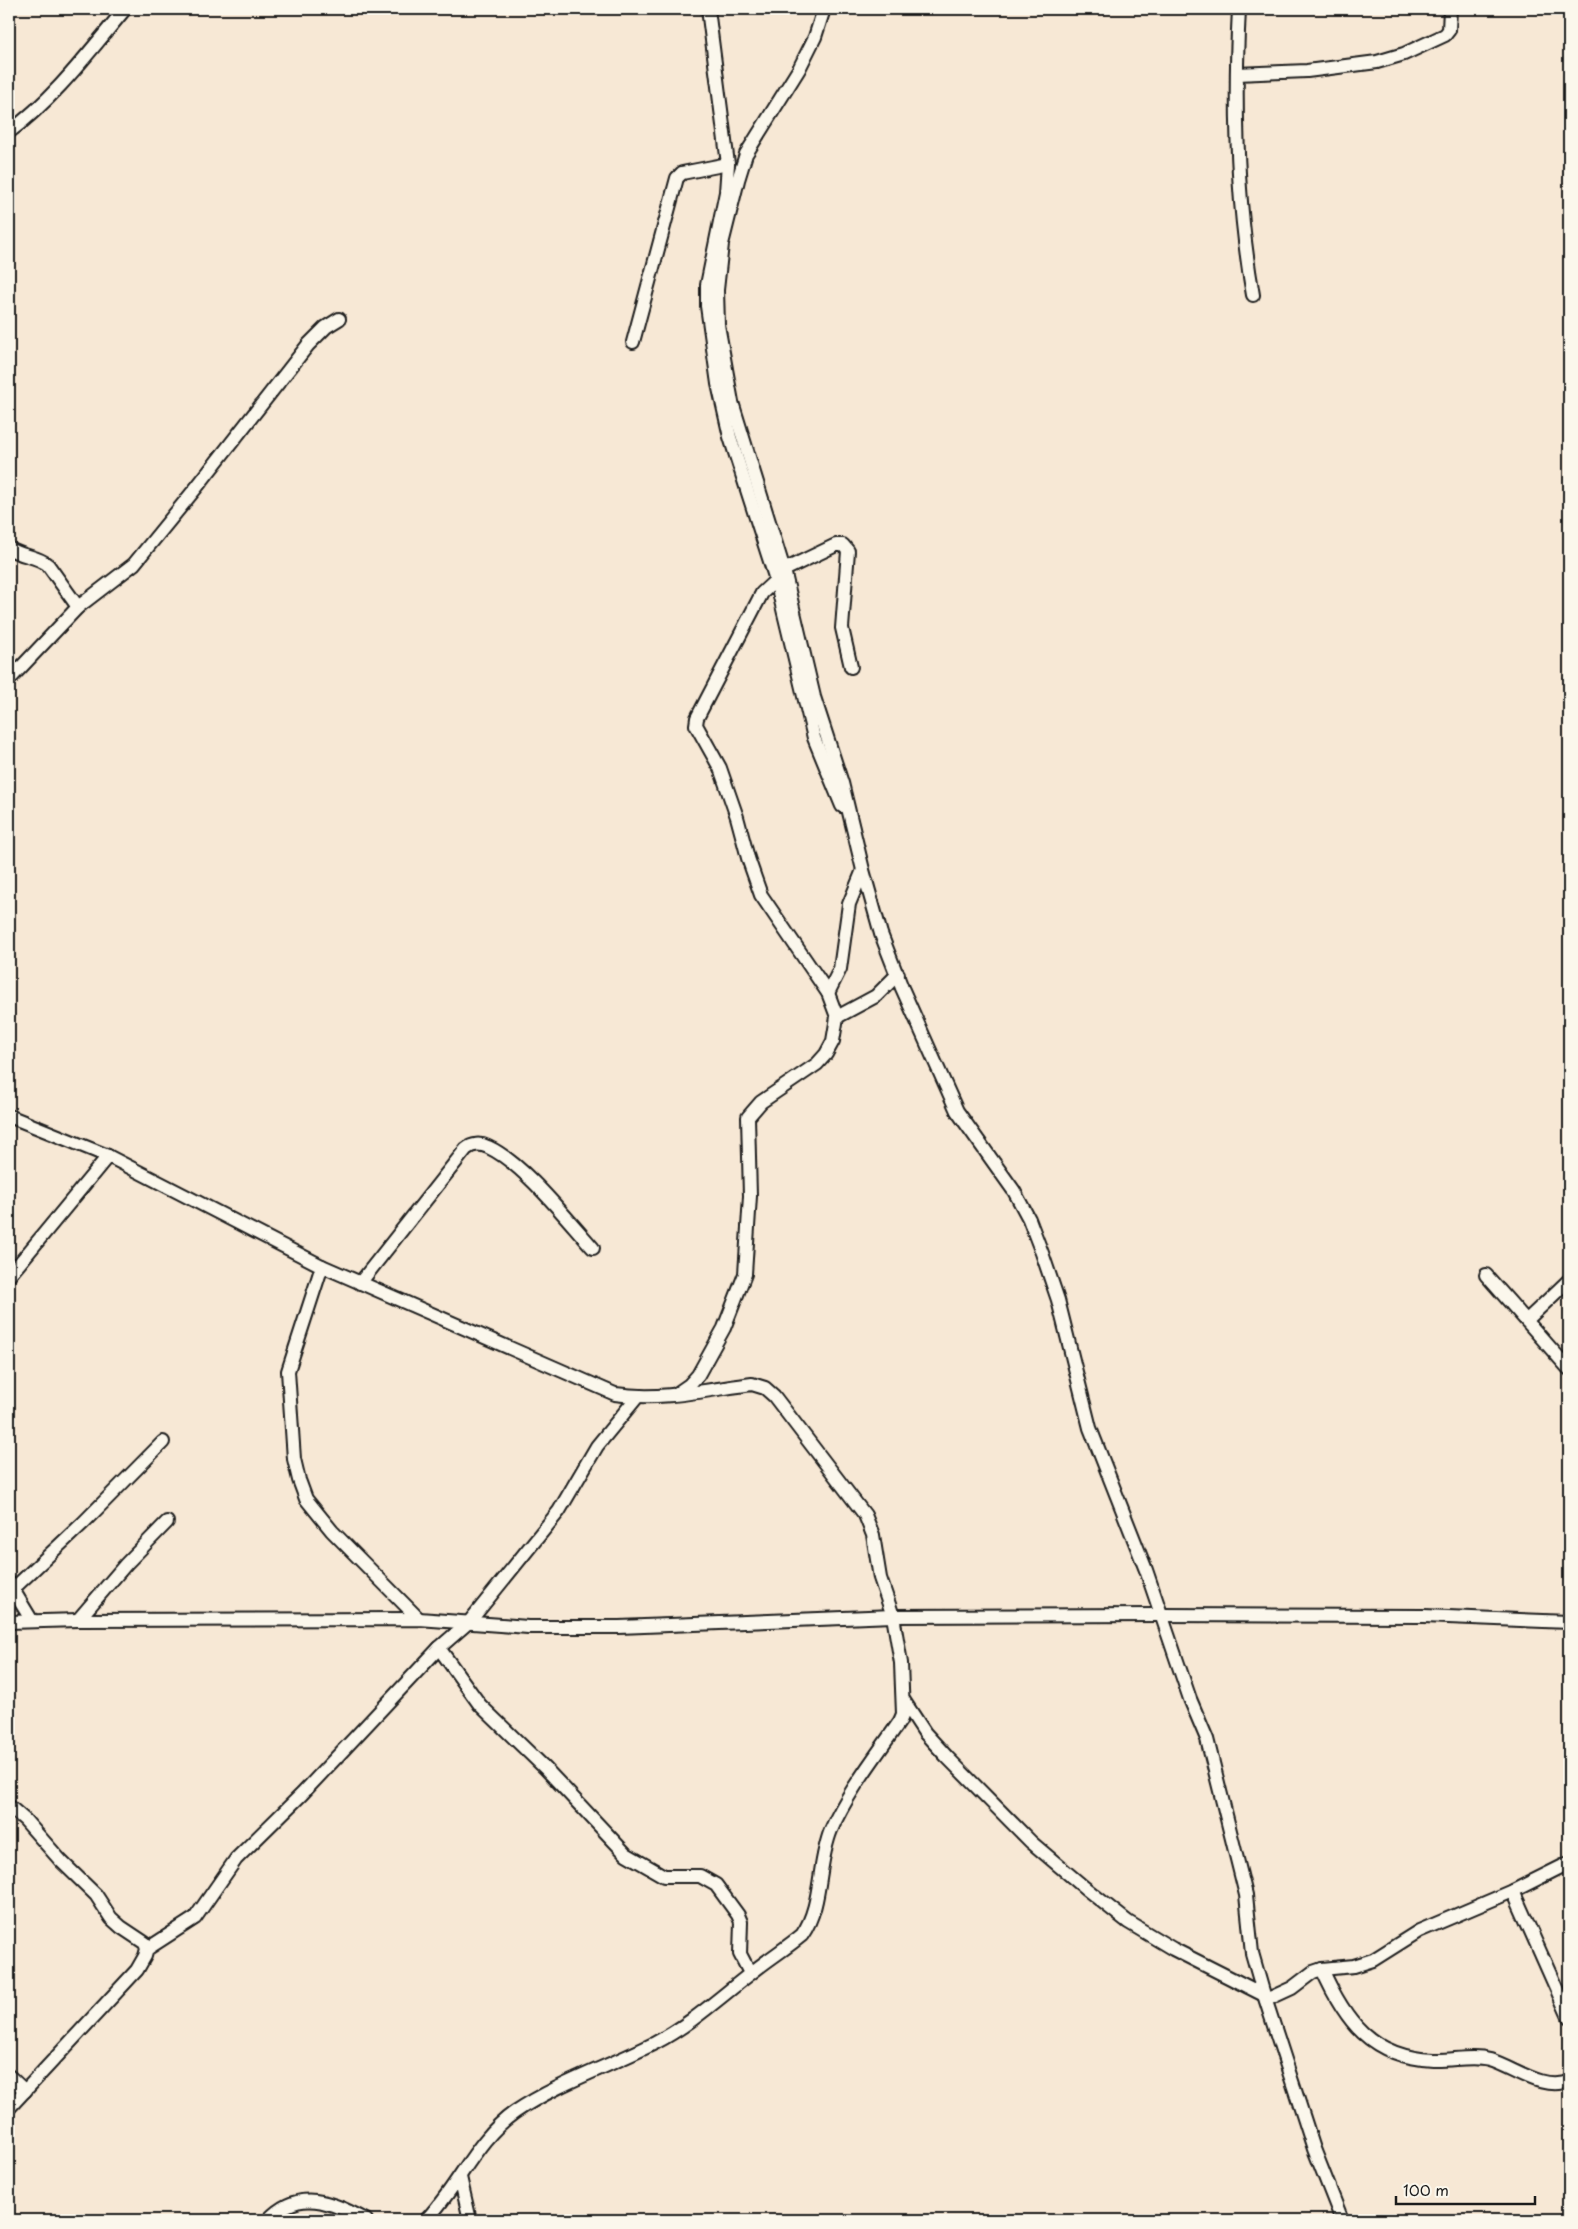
<svg xmlns="http://www.w3.org/2000/svg" width="1578" height="2229" font-family="'Playpen Sans',sans-serif">
	<rect width="100%" height="100%" fill="#f7e8d5"/>
	<filter id="ink" filterUnits="userSpaceOnUse"><feTurbulence type="fractalNoise" baseFrequency=".02" numOctaves="2"/><feDisplacementMap in="SourceGraphic" scale="10" xChannelSelector="R" yChannelSelector="G"/><feConvolveMatrix kernelMatrix="1 2 1 2 8 2 1 2 1" color-interpolation-filters="sRGB"/></filter>
	<g filter="url(#ink)">
		<g fill="none" stroke-linecap="round" stroke-linejoin="round">
			<g stroke="#1c1c1c" stroke-width="16">
				<g id="minor">
					<polyline points="708,9 728,164 726,192 707,285 707,306 718,384 730,437 776,580 814,738 842,806"/>
					<polyline points="824,9 815,37 799,69 746,154 738,180 722,244 717,290 718,325 732,402 784,570 814,697 842,783 863,870 881,934 902,988 957,1111 1014,1191 1029,1219 1042,1253 1058,1300 1090,1428 1146,1570 1190,1699 1207,1739 1246,1895 1252,1953 1264,1995 1314,2149 1342,2220"/>
					<path d="M 1239,9 C 1234,105 1236,200 1253,295"/>
					<polyline points="1237,74 1307,71 1377,62 1404,54 1445,35 1449,30 1450,9"/>
					<path d="M 9,132 C 54,99 89,52 125,9"/>
					<polyline points="633,342 677,178 682,173 728,164"/>
					<path d="M 9,548 C 21,557 36,555 48,565 L 78,607"/>
					<polyline points="784,570 836,545 843,545 848,551 842,628 851,667"/>
					<polyline points="9,680 78,607 134,564 196,488 308,345 326,327 339,319"/>
					<polyline points="828,993 840,969 849,904 863,870"/>
					<polyline points="837,1017 876,996 898,974"/>
					<path d="M 9,1116 L 108,1156 L 322,1266 L 615,1394 C 660,1401 707,1390 752,1384 L 765,1388 L 774,1396 L 865,1515 L 873,1535 L 880,1578 L 893,1616 L 901,1663 L 903,1714 L 900,1721 C 877,1755 848,1791 831,1830 C 817,1864 823,1905 802,1935 C 785,1949 767,1960 750,1974 C 719,1998 690,2025 655,2043 C 608,2067 558,2083 515,2112 C 475,2140 459,2186 426,2220"/>
					<polyline points="322,1266 288,1371 294,1459 299,1480 306,1499 332,1531 419,1619"/>
					<polyline points="1486,1275 1569,1369"/>
					<polyline points="9,1276 108,1156"/>
					<path d="M 360,1283 L 466,1149 C 472,1144 480,1143 488,1147 C 523,1163 566,1218 593,1248"/>
					<polyline points="1527,1320 1569,1280"/>
					<polyline points="676,1394 689,1385 698,1375 724,1328 745,1274 750,1196 748,1117 761,1102 817,1064 826,1054 833,1041 837,1017 828,993 761,895 748,858 737,817 720,768 696,725 697,718 762,593 776,580"/>
					<polyline points="9,1583 32,1621"/>
					<polyline points="13,1589 83,1523 163,1442"/>
					<polyline points="78,1620 126,1564 167,1522"/>
					<polyline points="9,1622 78,1620 419,1619 528,1627 619,1627 893,1616 1161,1615 1424,1616 1569,1622"/>
					<polyline points="439,1648 480,1705 545,1768 626,1854 664,1876 700,1876 716,1885 738,1915 741,1922 740,1954 750,1973"/>
					<polyline points="904,1701 925,1733 947,1757 1031,1842 1085,1888 1128,1922 1173,1949 1264,1995"/>
					<polyline points="9,1806 25,1820 61,1861 96,1895 111,1918 121,1927 145,1943 147,1949 145,1956 137,1970 9,2108"/>
					<polyline points="1513,1891 1569,2017"/>
					<polyline points="147,1949 195,1918 236,1859 302,1794 439,1648 470,1621 559,1511 597,1446 638,1396"/>
					<path d="M 1322,1969 C 1345,2021 1371,2057 1433,2060 C 1452,2061 1471,2055 1490,2060 C 1514,2067 1544,2092 1569,2080"/>
					<polyline points="1266,2000 1292,1988 1313,1972 1322,1969 1354,1966 1373,1960 1419,1931 1513,1891 1569,1863"/>
					<polyline points="9,2076 25,2091"/>
					<polyline points="460,2177 470,2220"/>
					<path d="M 268,2220 C 299,2187 331,2202 366,2220"/>
				</g>
			</g>
			<use href="#minor" stroke="#fbf7ec" stroke-width="12"/>
		</g>
	</g>
	<rect width="1578" height="2229" fill="none" stroke="#fbf7ec" stroke-width="30"/>
	<rect x="15" y="15" width="1548" height="2199" fill="none" stroke="#1c1c1c" stroke-width="2" filter="url(#ink)"/>
	<path d="M1396 2196v8h139v-8" fill="none" stroke="#1c1c1c" stroke-width="2.5"/>
	<text x="1403" y="2196" font-size="15" fill="#1c1c1c" stroke="#fbf7ec" stroke-width="4" paint-order="stroke">100 m</text>
</svg>
